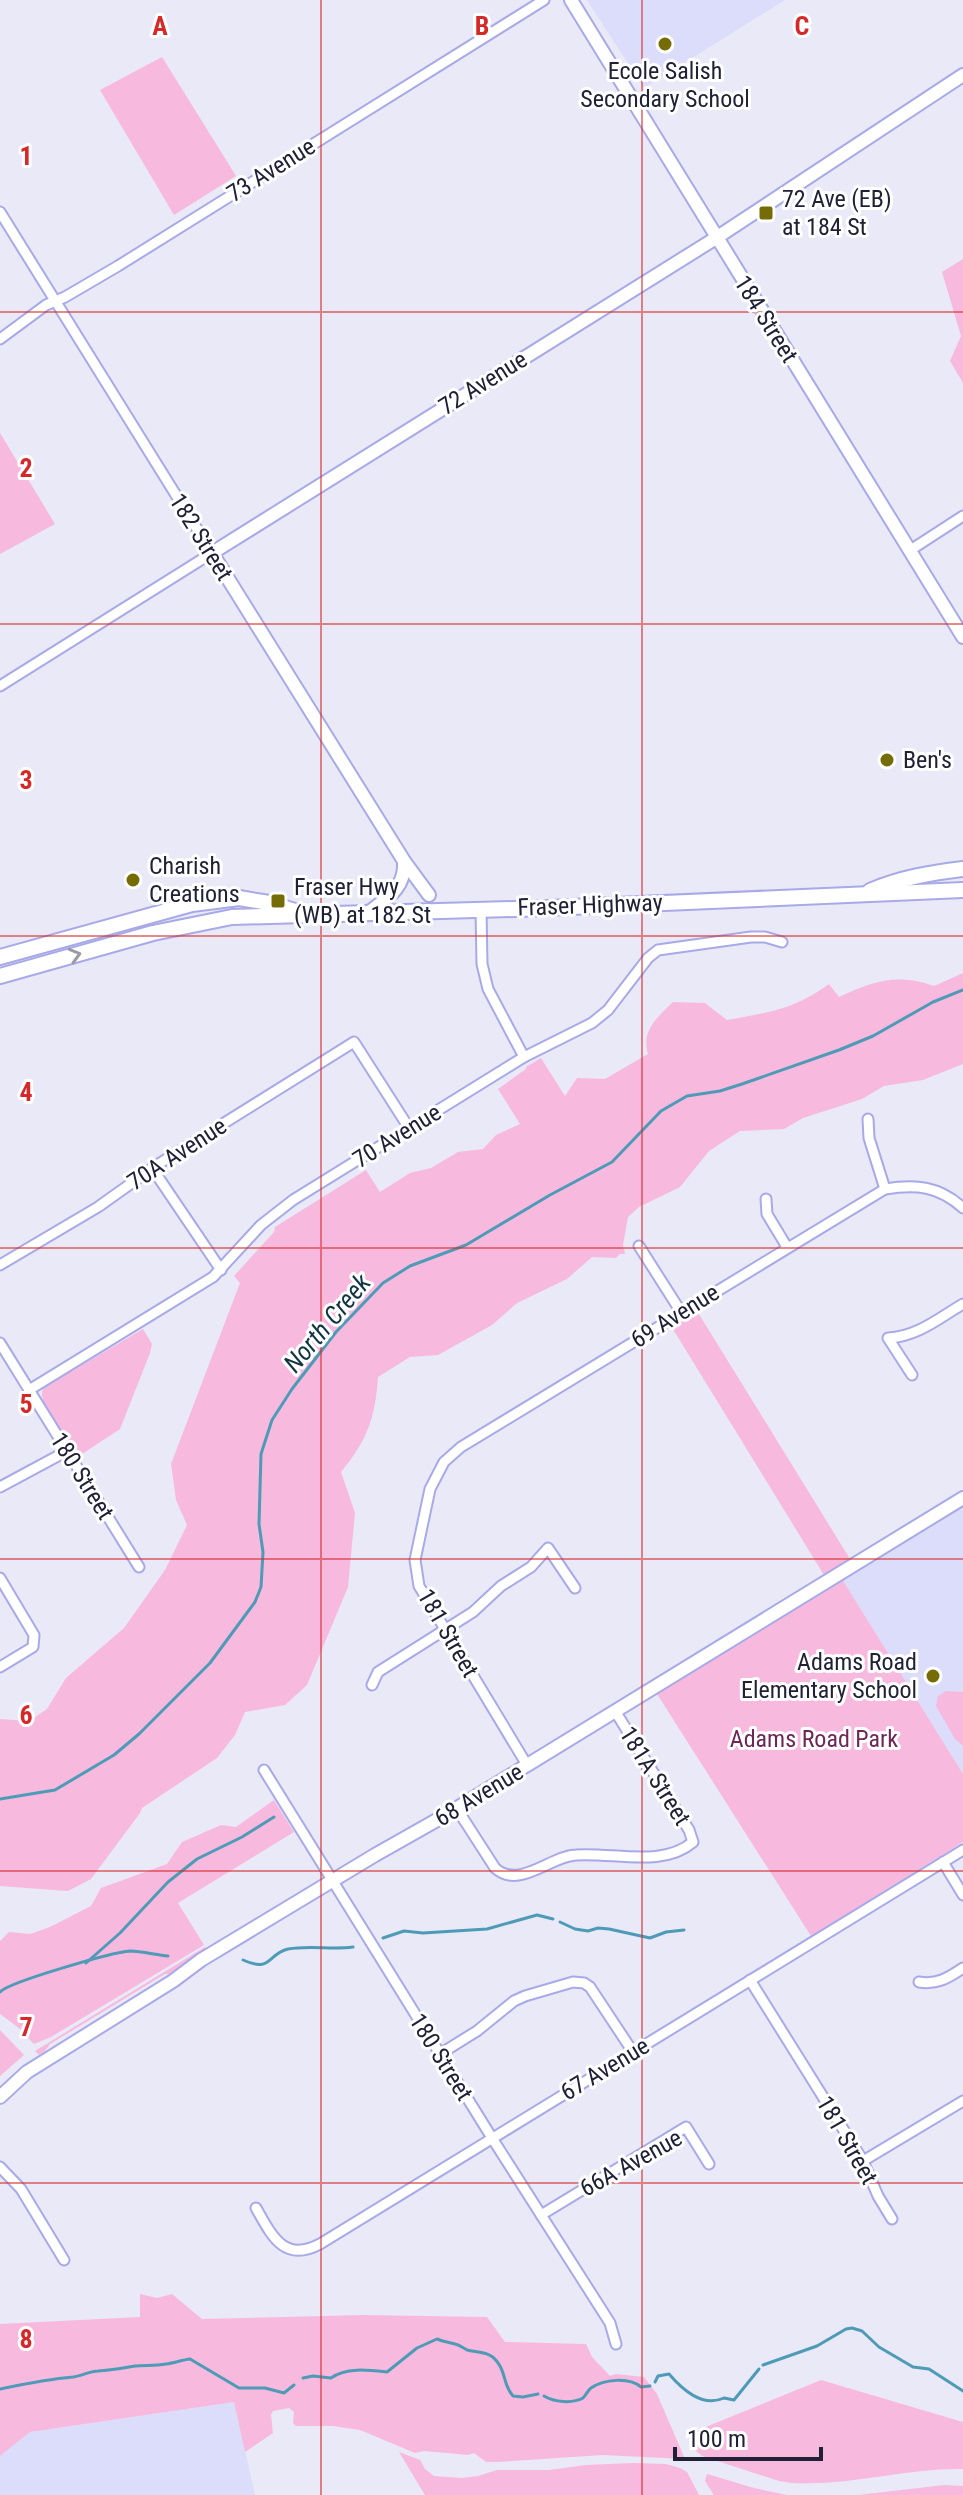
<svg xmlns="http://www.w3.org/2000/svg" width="963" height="2495" font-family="'Roboto Condensed',sans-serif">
	<rect width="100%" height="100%" fill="#e9e9f7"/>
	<g fill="#dbddfa">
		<polygon points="587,0 785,0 644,88"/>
		<polygon points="963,1505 963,1774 842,1579"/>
		<polygon points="234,2402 255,2495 0,2495 0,2456 30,2432"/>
	</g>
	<g fill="#f8b9de">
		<polygon points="162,57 236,176 174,215 100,90"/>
		<polygon points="963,259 963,383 950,361 961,336 942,272"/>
		<polygon points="0,433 55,524 0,554"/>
		<path d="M 963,973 L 963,1064 L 923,1080 L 884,1086 L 862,1099 L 803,1118 L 784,1129 L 740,1131 L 709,1151 L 680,1187 L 639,1207 L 628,1217 L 623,1245 L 625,1254 L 620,1254 L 616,1258 L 592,1257 L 567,1279 L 517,1303 L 492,1325 L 438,1355 L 410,1357 L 378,1377 C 375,1418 368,1439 341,1472 L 355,1513 L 348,1587 L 307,1685 L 285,1705 L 245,1712 L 235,1735 L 217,1758 L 142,1808 L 140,1813 L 91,1879 L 68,1891 L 0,1886 L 0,1719 L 29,1721 L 47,1709 L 66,1678 L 124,1628 L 165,1570 L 187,1525 L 176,1500 L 171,1464 L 240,1283 L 234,1276 L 274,1232 L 275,1227 L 366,1170 L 380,1192 L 410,1173 L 431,1168 L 458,1152 L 483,1149 L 496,1135 L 520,1124 L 498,1089 L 526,1069 L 526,1067 L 541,1058 L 565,1096 L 577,1078 L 605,1079 L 648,1054 C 641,1030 657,1018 673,1002 L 705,1003 L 727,1020 C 770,1012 793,1010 829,984 L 839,997 C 874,981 897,973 934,986 Z"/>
		<polygon points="697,1311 850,1559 824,1575 671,1326"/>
		<path d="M 143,1329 L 152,1344 L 150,1353 L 122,1424 L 120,1429 L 76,1458 C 67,1442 36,1404 43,1388 Z"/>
		<polygon points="842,1579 963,1774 963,1842 811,1936 657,1694"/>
		<polygon points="946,1691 963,1692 963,1746 955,1739 936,1706 938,1696"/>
		<polygon points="274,1800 294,1832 178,1903 204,1945 51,2037 34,2044 19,2028 0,2014 0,1941 9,1932 30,1934 50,1927 91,1906 101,1888 167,1864 182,1842 221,1825 236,1827"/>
		<polygon points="205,1947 206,1949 171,1974 165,1974 50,2044 45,2051 39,2055 35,2051"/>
		<polygon points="0,2030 24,2055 0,2076"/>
		<polygon points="140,2294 157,2298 172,2294 202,2319 364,2315 487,2317 505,2342 586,2344 592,2357 610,2376 616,2374 644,2377 657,2394 685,2459 603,2455 497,2462 486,2462 474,2453 468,2455 424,2451 415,2453 360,2430 333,2426 296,2426 293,2423 294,2412 289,2408 273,2411 271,2415 273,2433 245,2452 234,2402 30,2432 0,2456 0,2324 140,2317"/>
		<path d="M 821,2380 L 963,2422 L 963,2469 C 906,2468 850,2486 792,2483 L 779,2481 L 705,2457 C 695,2453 693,2447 689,2438 L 691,2433 Z"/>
		<polygon points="399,2452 420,2460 425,2469 434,2476 462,2478 478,2476 497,2470 549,2470 586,2465 632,2463 666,2464 680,2468 687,2472 699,2495 425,2495"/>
		<polygon points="707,2474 754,2488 787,2495 714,2495 705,2481"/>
		<polygon points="944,2485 963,2486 963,2495 858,2495"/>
	</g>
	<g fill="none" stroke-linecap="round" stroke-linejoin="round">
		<g stroke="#4d9bb6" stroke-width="3">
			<polyline points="0,1799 55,1790 114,1755 139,1734 210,1663 255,1602 261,1587 263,1552 259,1524 261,1454 272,1420 292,1389 336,1332 383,1283 410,1266 466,1245 550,1195 612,1162 661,1111 687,1096 720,1091 742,1084 839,1050 873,1036 933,1002 963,990"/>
			<polyline points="560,1922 575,1929 588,1931 598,1928 609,1929 650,1938 666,1932 684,1930"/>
			<polyline points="383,1938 404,1931 423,1933 487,1929 537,1915 553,1919"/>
			<path d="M 243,1960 C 272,1973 267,1954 288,1949 C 309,1945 332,1950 353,1947"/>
			<polyline points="86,1963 120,1933 168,1882 197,1859 242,1837 274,1817"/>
			<path d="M 0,1992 C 9,1982 113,1952 130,1951 C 142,1951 156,1955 168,1956"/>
			<polyline points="763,2365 817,2346 846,2329 852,2328 862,2331 879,2347 913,2367 929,2369 963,2391"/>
			<path d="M 303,2378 L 313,2376 L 331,2378 C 346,2367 369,2370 387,2372 L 417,2348 L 437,2339 C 444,2342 449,2342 455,2344 C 460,2345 463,2348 467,2350 C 481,2353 492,2351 500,2366 C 506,2377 504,2386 513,2396 L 523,2397 L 538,2394"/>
			<path d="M 655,2382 L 658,2376 L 669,2374 C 682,2389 702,2408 724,2398 L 734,2400 L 759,2369"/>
			<path d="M 0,2389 C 24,2384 49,2379 73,2377 C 82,2376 90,2371 98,2371 C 111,2370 122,2368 135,2366 C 145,2365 155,2366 166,2364 C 174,2363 182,2360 190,2359 L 239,2388 L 265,2388 L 284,2393 L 294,2385"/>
			<path d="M 544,2396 C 554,2402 572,2404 583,2398 C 586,2395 588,2390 591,2388 C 604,2379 629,2377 641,2387 L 650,2386"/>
		</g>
		<g stroke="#a8aae8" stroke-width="13">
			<g id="street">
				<polyline points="0,212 212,553 0,686"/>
				<polyline points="0,339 46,305 65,297 118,266 544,0"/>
				<polyline points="909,551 963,516"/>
				<polyline points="481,909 482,964 488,989 524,1057"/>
				<polyline points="868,1119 869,1138 885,1189"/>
				<polyline points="152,1168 221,1270"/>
				<polyline points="766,1199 767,1214 787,1247"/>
				<polyline points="639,1246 681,1312"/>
				<polyline points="0,1265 98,1207 157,1165 354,1042 409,1128"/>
				<polyline points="0,1343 139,1567"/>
				<path d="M 912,1375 L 888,1338 C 917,1337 939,1318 963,1304"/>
				<polyline points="29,1390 213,1277 261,1225 293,1200 524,1057 592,1023 608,1010 648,958 658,950 751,937 765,937 782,942"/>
				<polyline points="0,1487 67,1451"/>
				<polyline points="0,1578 34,1635 33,1647 0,1667"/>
				<polyline points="372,1685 378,1672 473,1612 501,1586 531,1567 548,1548 575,1588"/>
				<path d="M 527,1765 L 419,1586 L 415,1560 L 430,1489 L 444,1462 L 461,1447 L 885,1189 C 916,1184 939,1186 963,1208"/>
				<polyline points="264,1770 492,2138 610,2323 616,2344"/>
				<path d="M 457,1809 L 495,1868 C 519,1890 550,1856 576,1855 C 613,1852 663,1868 693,1842 L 689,1830 L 615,1711"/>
				<polyline points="943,1862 963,1895"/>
				<polyline points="750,1980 863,2161 878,2196 892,2219"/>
				<path d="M 919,1982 C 937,1985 948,1978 963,1968"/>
				<polyline points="440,2054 477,2031 514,2001 525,1996 573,1982 584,1983 590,1987 633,2052"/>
				<polyline points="863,2161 963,2101"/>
				<polyline points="0,2167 21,2189 64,2260"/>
				<path d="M 256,2208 C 272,2236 284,2263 320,2244 L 963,1850"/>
				<polyline points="541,2215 686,2127 709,2164"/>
			</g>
		</g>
		<g stroke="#a8aae8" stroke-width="16">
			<g id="secondary">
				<polyline points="571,0 963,637"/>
				<polyline points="429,895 404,861 212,553 716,238 963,75"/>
				<path d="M 369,912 C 388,898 406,887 404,861"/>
				<polyline points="0,2097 27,2072 173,1981 201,1960 375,1855 444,1816 963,1498"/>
			</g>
		</g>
		<g stroke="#a8aae8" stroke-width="18">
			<g id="primary">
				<path d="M 870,891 C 900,878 930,873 963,869"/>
				<polyline points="0,957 192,904 239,898 269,903 295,911"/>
				<polyline points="0,976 153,933 232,917 548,908 963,890"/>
			</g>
		</g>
		<use href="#street" stroke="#fff" stroke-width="9"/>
		<use href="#secondary" stroke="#fff" stroke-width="12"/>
		<use href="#primary" stroke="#fff" stroke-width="14"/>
	</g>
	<defs><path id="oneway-chevron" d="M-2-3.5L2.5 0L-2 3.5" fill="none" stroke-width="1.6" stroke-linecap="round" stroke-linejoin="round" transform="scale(2)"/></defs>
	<use stroke="#9b9ba5" href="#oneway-chevron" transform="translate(75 955) rotate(-16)"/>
	<path fill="none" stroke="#d62828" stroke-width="2" stroke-opacity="0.55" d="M 321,0 L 321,2495M 642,0 L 642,2495M 0,312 L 963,312M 0,624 L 963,624M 0,936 L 963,936M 0,1248 L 963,1248M 0,1559 L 963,1559M 0,1871 L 963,1871M 0,2183 L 963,2183"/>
	<g fill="#766c07" stroke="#fff" stroke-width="3">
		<circle cx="665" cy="44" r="8"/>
		<rect x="758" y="205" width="16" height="16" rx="4"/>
		<circle cx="887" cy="760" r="8"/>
		<circle cx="133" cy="880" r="8"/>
		<rect x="270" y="893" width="16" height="16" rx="4"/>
		<circle cx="933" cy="1676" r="8"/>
	</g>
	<g text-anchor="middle" stroke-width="6" stroke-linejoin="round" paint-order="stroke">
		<g font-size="24" fill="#202037" stroke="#fff" text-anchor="start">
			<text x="665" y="79" text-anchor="middle">Ecole Salish<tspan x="665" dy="28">Secondary School</tspan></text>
			<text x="782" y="207">72 Ave (EB)<tspan x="782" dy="28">at 184 St</tspan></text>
			<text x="903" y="768">Ben's</text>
			<text x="149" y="874">Charish<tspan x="149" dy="28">Creations</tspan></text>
			<text x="294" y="895">Fraser Hwy<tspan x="294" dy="28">(WB) at 182 St</tspan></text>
			<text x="917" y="1670" text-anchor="end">Adams Road<tspan x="917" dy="28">Elementary School</tspan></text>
		</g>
		<g font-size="24" fill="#202037" stroke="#fff">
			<text transform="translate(271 170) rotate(-32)" y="8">73 Avenue</text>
			<text transform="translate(766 319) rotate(58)" y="8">184 Street</text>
			<text transform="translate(483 383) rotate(-32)" y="8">72 Avenue</text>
			<text transform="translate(201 537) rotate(58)" y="8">182 Street</text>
			<text transform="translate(590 905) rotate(-2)" y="8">Fraser Highway</text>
			<text transform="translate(397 1136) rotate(-32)" y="8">70 Avenue</text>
			<text transform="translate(177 1154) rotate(-33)" y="8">70A Avenue</text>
			<text transform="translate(675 1316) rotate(-32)" y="8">69 Avenue</text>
			<text transform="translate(82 1476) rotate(58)" y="8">180 Street</text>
			<text transform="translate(448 1633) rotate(60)" y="8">181 Street</text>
			<text transform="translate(655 1776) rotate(58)" y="8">181A Street</text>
			<text transform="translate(479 1795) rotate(-31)" y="8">68 Avenue</text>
			<text transform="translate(441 2057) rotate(58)" y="8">180 Street</text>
			<text transform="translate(605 2069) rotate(-31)" y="8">67 Avenue</text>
			<text transform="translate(847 2140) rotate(60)" y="8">181 Street</text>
			<text transform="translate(631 2163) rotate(-29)" y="8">66A Avenue</text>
		</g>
		<g font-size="24" fill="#6d2656" stroke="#fff">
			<text x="814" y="1747">Adams Road Park</text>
		</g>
		<g font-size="26" font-style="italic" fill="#113642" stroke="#fff">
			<text transform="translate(327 1323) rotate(-50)" y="9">North Creek</text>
		</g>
	</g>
	<g font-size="26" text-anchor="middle" font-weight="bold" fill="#d62828" stroke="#fff" stroke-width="6" stroke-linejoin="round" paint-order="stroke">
		<text x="160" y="35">A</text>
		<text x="482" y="35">B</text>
		<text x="802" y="35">C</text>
		<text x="26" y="165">1</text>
		<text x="26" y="477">2</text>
		<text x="26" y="789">3</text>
		<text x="26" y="1101">4</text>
		<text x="26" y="1413">5</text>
		<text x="26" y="1724">6</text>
		<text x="26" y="2036">7</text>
		<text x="26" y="2348">8</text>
	</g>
	<path d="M675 2447v12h146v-12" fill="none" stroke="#202037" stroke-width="4"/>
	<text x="687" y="2447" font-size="24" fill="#202037" stroke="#ffffff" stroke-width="6" paint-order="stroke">100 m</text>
</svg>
